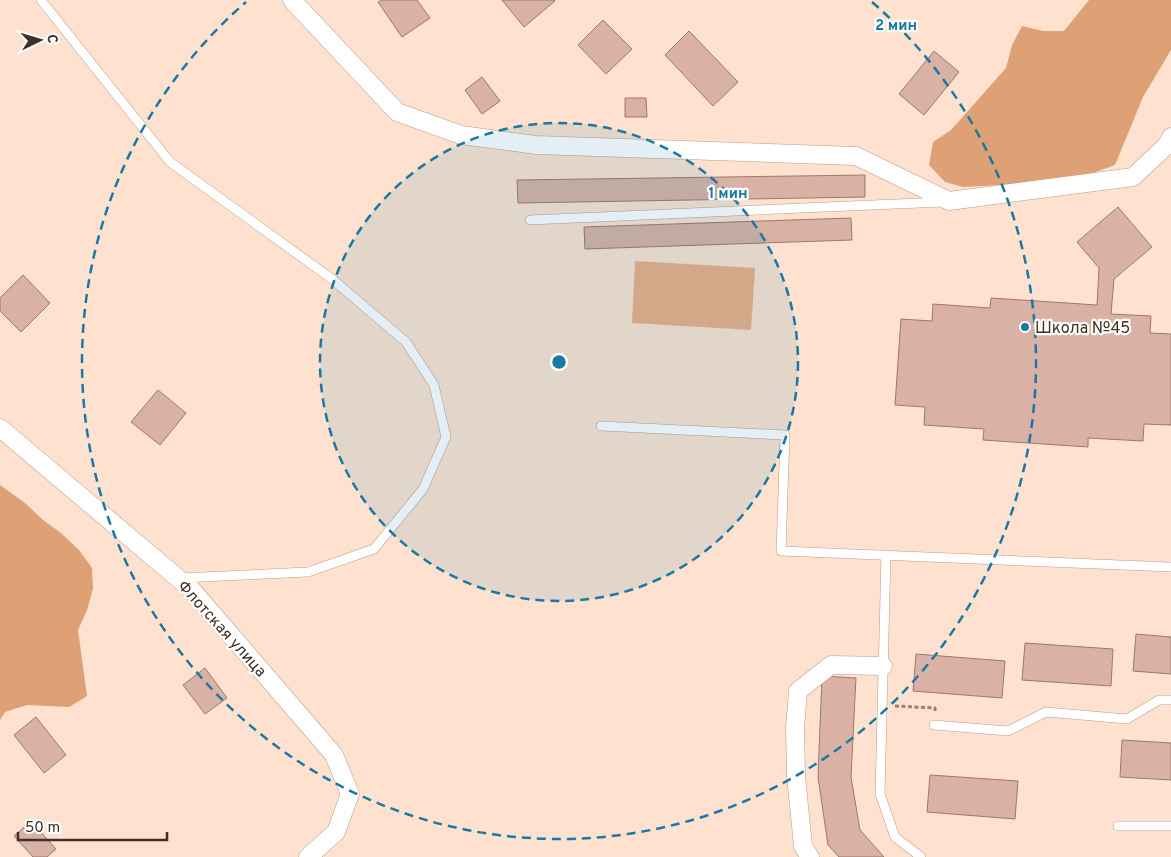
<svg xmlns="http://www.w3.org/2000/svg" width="1171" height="857" font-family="Overpass,sans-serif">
	<rect width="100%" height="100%" fill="#fee2cf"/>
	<polygon fill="#edaf84" points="635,261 755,268 751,330 632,323"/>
	<g fill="#dea075">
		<polygon points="1089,0 1171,0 1171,50 1143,97 1115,165 1070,181 963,187 945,182 929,165 933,142 951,130 1006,68 1012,45 1022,26 1043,31 1064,31"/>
		<polygon points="0,485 25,503 43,520 61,533 79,550 92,568 93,589 87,610 78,630 87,696 69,707 27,705 5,712 0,720"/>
	</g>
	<g fill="#dab1a5" stroke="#9e776d">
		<polygon points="382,0 417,0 430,18 402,37 378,2"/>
		<polygon points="502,0 554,0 555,1 524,27"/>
		<polygon points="603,20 632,49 606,74 578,45"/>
		<polygon points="689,31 738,82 713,106 665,55"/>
		<polygon points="934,51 959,72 924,115 899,94"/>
		<polygon points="482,77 500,101 482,114 465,90"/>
		<polygon points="625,98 646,98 647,117 625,117"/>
		<polygon points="865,175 865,197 518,203 517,180"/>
		<polygon points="1118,207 1152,247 1114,279 1111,314 1151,316 1150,333 1171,334 1171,425 1144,424 1143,441 1088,438 1088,447 983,440 984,429 924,425 925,407 895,405 901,319 932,321 933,304 990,308 991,298 1097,305 1099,268 1077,242"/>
		<polygon points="851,218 852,240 585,249 584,227"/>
		<polygon points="23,275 50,303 21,332 0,311 0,298"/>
		<polygon points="158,390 186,413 160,445 131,422"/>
		<polygon points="1136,634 1171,637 1171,674 1133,671"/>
		<polygon points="1025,643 1113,649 1111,686 1022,680"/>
		<polygon points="916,654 1005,661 1002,698 913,691"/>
		<polygon points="205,668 227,698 205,714 183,685"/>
		<polygon points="822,676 856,678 851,777 860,830 884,857 839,857 828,845 818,777"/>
		<polygon points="36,717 66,755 44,773 14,735"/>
		<polygon points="1122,740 1171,743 1171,780 1120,777"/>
		<polygon points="930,775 1018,781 1015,819 927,812"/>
		<polygon points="31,821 56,849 47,857 33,857 14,836"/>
	</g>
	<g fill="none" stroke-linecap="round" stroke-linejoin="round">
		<g stroke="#bc9b84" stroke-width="10">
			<g id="lane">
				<polyline points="41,0 170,162 332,279 406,342 434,385 446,437 423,489 374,549 308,572 181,578"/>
				<polyline points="530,220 942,202"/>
				<polyline points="601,426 785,435 781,551 1171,567"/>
				<polyline points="886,555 880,794 895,837 921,857"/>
				<polyline points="934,725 1008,731 1046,712 1127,719 1159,700 1171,700"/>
				<polyline points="1118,826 1171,826"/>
			</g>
		</g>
		<g stroke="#bc9b84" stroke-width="19">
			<g id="street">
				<polyline points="292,0 397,112 461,135 536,145 856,156 949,201 1133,177 1167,145 1171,137"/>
				<polyline points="0,428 192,590 334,755 350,794 336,832 308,857"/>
				<polyline points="810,857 803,846 796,776 795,728 798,691 831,665 883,666"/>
			</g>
		</g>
		<polyline stroke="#968274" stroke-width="3" stroke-dasharray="4 2.5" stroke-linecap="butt" points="895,706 935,708 935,711"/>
		<use href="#lane" stroke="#fff" stroke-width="9"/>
		<use href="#street" stroke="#fff" stroke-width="18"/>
	</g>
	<circle cx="559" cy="362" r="239" fill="#1a78a5" fill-opacity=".12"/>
	<g fill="none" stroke="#1a78a5" stroke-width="2.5" stroke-dasharray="9 6">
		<circle cx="559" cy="362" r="239"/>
		<path d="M872 2A477 477 0 1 1 246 2"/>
	</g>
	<circle fill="#1a78a5" stroke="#fff" stroke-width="2" cx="1025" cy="327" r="5"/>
	<g text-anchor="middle" stroke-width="4.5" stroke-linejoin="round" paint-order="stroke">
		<g font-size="16" fill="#3e3127" stroke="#fff" text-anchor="start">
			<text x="1035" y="333">Школа №45</text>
		</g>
		<g font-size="16" fill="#3e3127" stroke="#fff">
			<text transform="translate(223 628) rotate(48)" y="6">Флотская улица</text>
		</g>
	</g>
	<circle cx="559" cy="362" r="8" fill="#1a78a5" stroke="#fff" stroke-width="2.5"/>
	<g font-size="15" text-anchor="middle" font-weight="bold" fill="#1a78a5" stroke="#fff" stroke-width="4.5" stroke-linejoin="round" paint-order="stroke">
		<text x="896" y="30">2 мин</text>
		<text x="728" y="198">1 мин</text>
	</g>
	<g transform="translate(40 40) rotate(85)" stroke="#ffffff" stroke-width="4" paint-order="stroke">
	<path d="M0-4L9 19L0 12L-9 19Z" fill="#3e3127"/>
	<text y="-8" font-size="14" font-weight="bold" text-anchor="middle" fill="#3e3127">С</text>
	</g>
	<path d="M18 832v8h149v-8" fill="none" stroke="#3e3127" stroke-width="2.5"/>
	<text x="25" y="832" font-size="15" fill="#3e3127" stroke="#ffffff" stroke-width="4" paint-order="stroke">50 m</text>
</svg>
